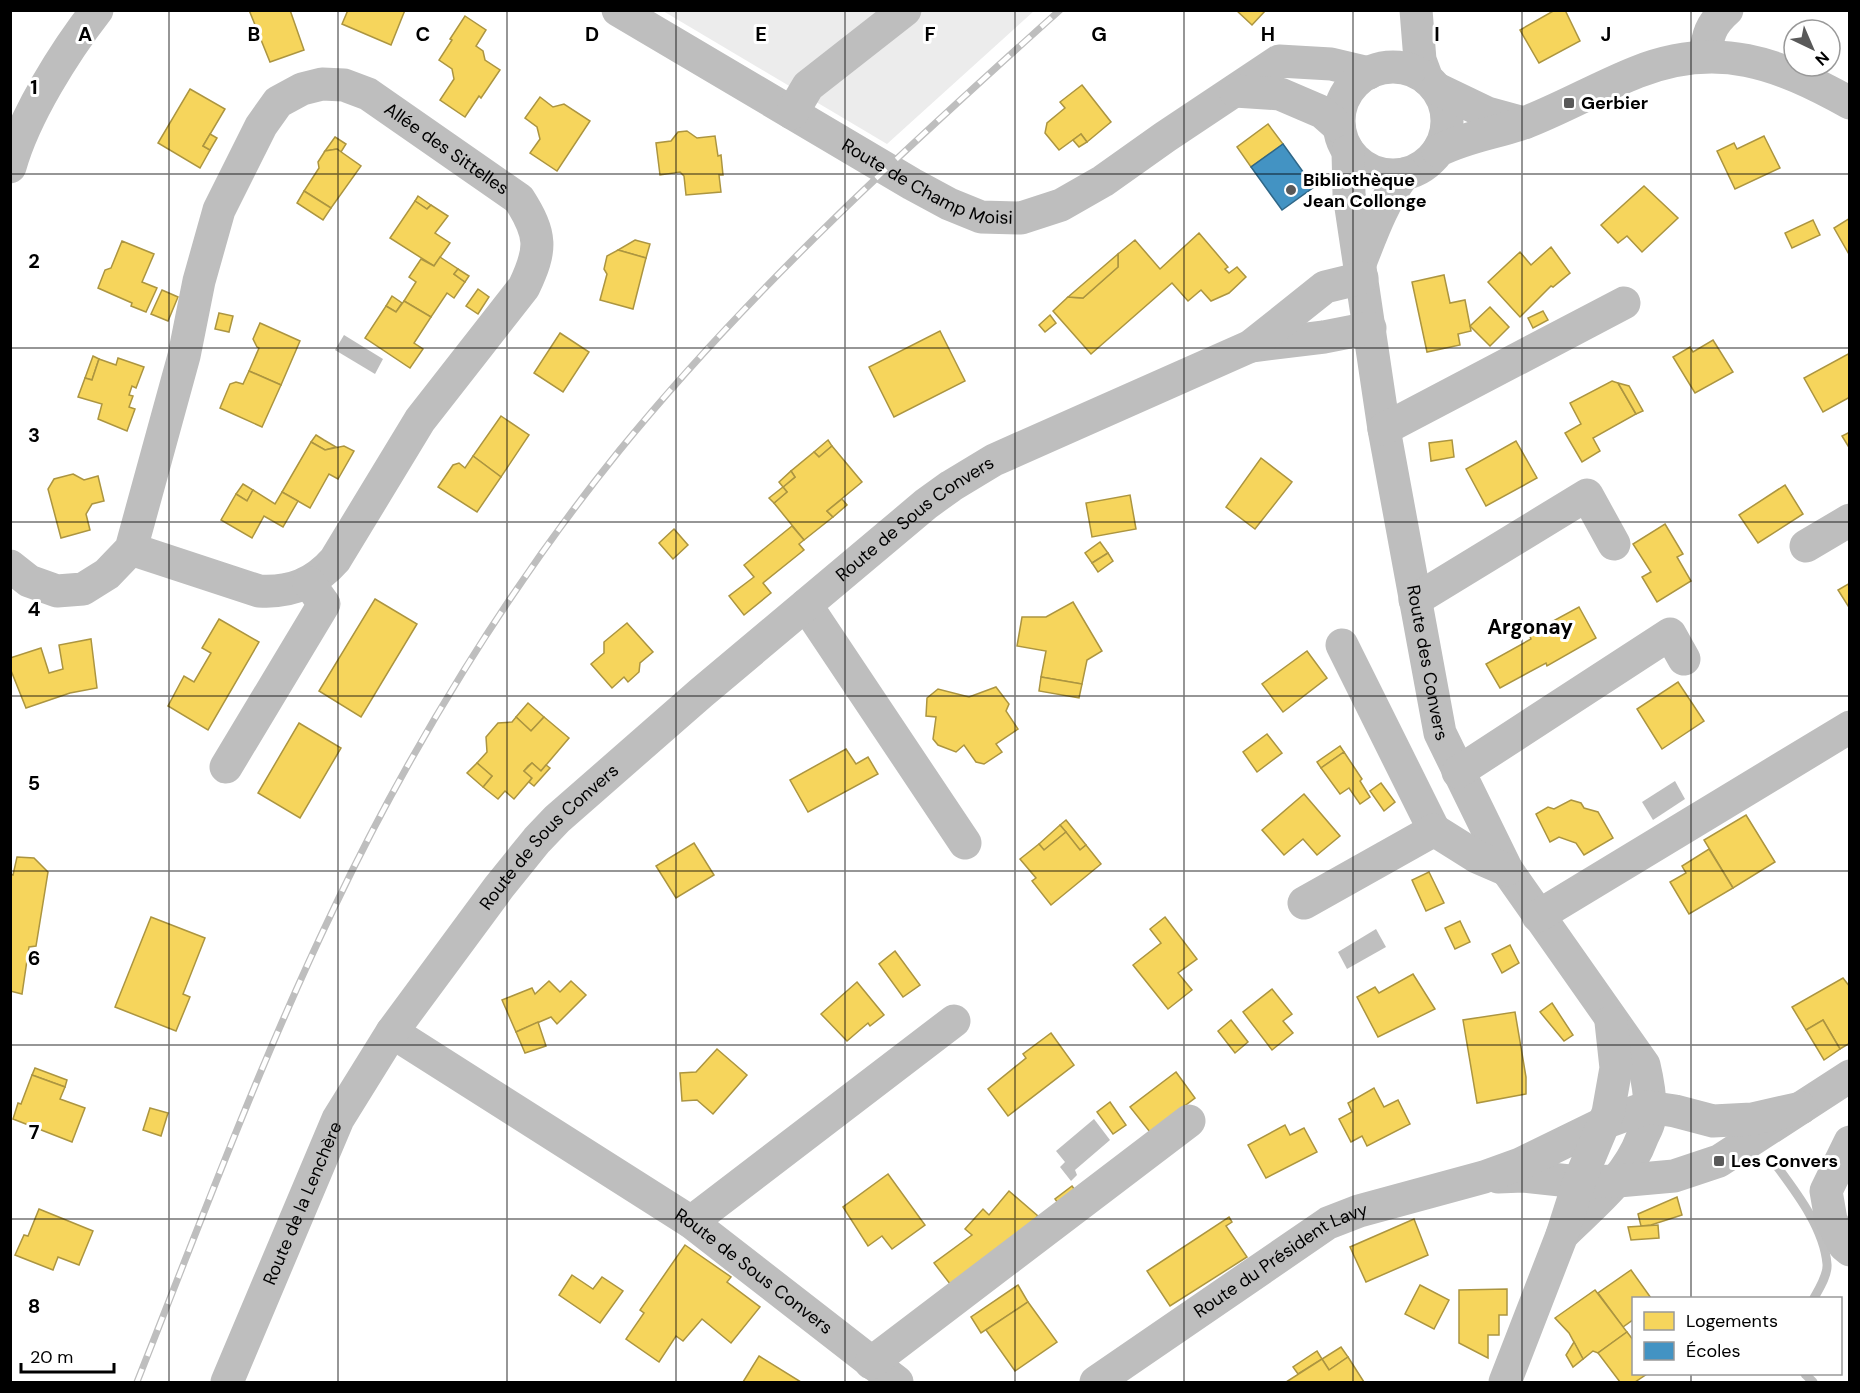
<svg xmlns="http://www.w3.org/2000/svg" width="1860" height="1393" font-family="'DM Sans',sans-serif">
	<rect width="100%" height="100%" fill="#fff"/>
	<polygon fill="#ececec" points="663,11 1034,11 887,144"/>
	<g fill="#bfbfbf">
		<polygon points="344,335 383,359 375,374 335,350"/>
		<polygon points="1675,781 1685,799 1653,820 1642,802"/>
		<polygon points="1376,929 1386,947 1347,969 1338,952"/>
		<polygon points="1094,1119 1110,1140 1075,1170 1077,1175 1071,1181 1060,1167 1065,1162 1056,1151"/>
	</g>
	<g fill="#f6d55c" stroke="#ac9540" stroke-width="1.5">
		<polygon points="249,10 290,10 304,50 270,62"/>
		<polygon points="348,10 405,10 391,45 342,24"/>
		<polygon points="1236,10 1266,10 1252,25"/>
		<polygon points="1555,10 1565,10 1580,41 1539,63 1520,30"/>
		<polygon points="465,16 486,30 476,46 483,51 485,60 500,70 481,98 479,96 465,117 440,100 454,79 452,69 439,60 452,40 450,39"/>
		<polygon points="1082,85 1111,122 1087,142 1081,134 1059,150 1045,133 1047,123 1065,108 1060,102"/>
		<polygon points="190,89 225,109 203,146 210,150 200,168 158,143"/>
		<polygon points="540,97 553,107 564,104 590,121 557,171 530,153 540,139 537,127 525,118"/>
		<polygon points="1268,124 1283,144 1251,167 1237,147"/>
		<polygon points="687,131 697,138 715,136 718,156 721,155 723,175 719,175 721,192 686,195 684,176 680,172 660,175 656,143 671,141 678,132"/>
		<polygon points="210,134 217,138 210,150 203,146"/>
		<polygon points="1081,134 1087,142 1079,147 1073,140"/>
		<polygon points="1764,136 1780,168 1735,189 1717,151 1734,143 1737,149"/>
		<polygon points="335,137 346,144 341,152 337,149 325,151"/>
		<polygon points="337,149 361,166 331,208 304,191 319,168 318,162 325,151"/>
		<polygon points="1644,186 1678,218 1642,252 1627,236 1618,243 1601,225"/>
		<polygon points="304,191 331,208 323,220 297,203"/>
		<polygon points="418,196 431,205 427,209 415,201"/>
		<polygon points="415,201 427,209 431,205 448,216 435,233 450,243 434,266 390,238"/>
		<polygon points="1850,218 1850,256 1834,228"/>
		<polygon points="1813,220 1820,235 1792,248 1785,233"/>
		<polygon points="1199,233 1228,267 1225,269 1229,273 1237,267 1246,277 1229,293 1211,301 1201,290 1188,301 1172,283 1091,354 1053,311 1068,297 1083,298 1118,267 1118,254 1135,240 1160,269"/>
		<polygon points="635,240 650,244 646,258 618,250"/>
		<polygon points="122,241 154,254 142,282 157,288 146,312 131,306 132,303 98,288 105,270 111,268"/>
		<polygon points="1551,247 1570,273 1553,287 1551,286 1520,317 1488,282 1520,252 1531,265"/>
		<polygon points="618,250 646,258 633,309 600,300 607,274 604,269 607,256"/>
		<polygon points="1118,254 1118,267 1083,298 1068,297"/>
		<polygon points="440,257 458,269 454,274 465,282 454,298 447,293 431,317 404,301 416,282 409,277 421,259 434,266"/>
		<polygon points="458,269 469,276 465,282 454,274"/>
		<polygon points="1444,275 1450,303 1465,300 1471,331 1458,334 1460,345 1427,352 1412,282"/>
		<polygon points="478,289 489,297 478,314 466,306"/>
		<polygon points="162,290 178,297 168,321 151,314"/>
		<polygon points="392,296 402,303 396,312 386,306"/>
		<polygon points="404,301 431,317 414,343 423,349 410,368 365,338 386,306 396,312"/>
		<polygon points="1490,307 1509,327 1490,346 1470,326"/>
		<polygon points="1543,311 1548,320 1533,328 1528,318"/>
		<polygon points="219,313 233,316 229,332 215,329"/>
		<polygon points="1050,315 1056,323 1045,332 1039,325"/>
		<polygon points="260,323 300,341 281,385 249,371 259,348 257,347 253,339"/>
		<polygon points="940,331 965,381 894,417 869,367"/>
		<polygon points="560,333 589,352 563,392 534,373"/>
		<polygon points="1713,340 1733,372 1695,393 1673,357 1690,347 1693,352"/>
		<polygon points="1850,353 1850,397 1823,412 1804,378"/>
		<polygon points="93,356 99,359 92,380 85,378"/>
		<polygon points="118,358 144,367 136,388 132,386 129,395 133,396 129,407 135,409 127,431 98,419 102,404 78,397 85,378 92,380 99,359 116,365"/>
		<polygon points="249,371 281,385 262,427 220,408 230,384 236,382 243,384"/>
		<polygon points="1612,381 1618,383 1636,414 1593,438 1600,451 1582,462 1565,433 1581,424 1570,403"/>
		<polygon points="1618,383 1629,386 1643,411 1636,414"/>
		<polygon points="501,416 529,435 501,477 473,456"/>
		<polygon points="1850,432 1850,449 1842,436"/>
		<polygon points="316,435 324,440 336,447 325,450 311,442"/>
		<polygon points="828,440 832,446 819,457 814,452"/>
		<polygon points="1452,440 1454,457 1431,461 1429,443"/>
		<polygon points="1516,441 1537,478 1486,506 1466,469"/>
		<polygon points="311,442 325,450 344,446 354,451 338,479 329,474 310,508 282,492"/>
		<polygon points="832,446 862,482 827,511 833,517 804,540 774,503 787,492 783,487 795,477 791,471 814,452 819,457"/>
		<polygon points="473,456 501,477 477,512 438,487 453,465 459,463 465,468"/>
		<polygon points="1261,458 1292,482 1255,529 1226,507"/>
		<polygon points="791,471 795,477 783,487 779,482"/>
		<polygon points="73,474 84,480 98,476 104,501 92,504 86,514 90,530 61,538 48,489 54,479"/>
		<polygon points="243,484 253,490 247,501 236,494"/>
		<polygon points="1785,485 1803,514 1758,543 1739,515"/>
		<polygon points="783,487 787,492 774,503 769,498"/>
		<polygon points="253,490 275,504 282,492 298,501 283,527 264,516 252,538 221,520 236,494 247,501"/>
		<polygon points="1130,495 1136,529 1092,537 1086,503"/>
		<polygon points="842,499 847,505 833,517 827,511"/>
		<polygon points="1665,524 1683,554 1677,557 1691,581 1657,602 1642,577 1651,572 1633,544"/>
		<polygon points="792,526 804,540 799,544 804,550 763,583 771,593 744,615 729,596 754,577 744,565"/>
		<polygon points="674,529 688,545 673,559 659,543"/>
		<polygon points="1100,542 1108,553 1092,563 1085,553"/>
		<polygon points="1108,553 1113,561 1098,572 1092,563"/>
		<polygon points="1850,583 1850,609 1838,590"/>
		<polygon points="375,599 417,624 361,717 319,691"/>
		<polygon points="1073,602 1102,651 1087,660 1082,684 1041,677 1046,651 1017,646 1022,617 1046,617"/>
		<polygon points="1579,607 1596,638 1547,666 1546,663 1500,688 1486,664 1531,639 1529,634"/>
		<polygon points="219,619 259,642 208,730 168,706 184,676 194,682 211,653 202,648"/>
		<polygon points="627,623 653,652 640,663 639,672 628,682 624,677 612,688 591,664 604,653 604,642"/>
		<polygon points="91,639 97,688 70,693 26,708 10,668 10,658 41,648 49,673 63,669 59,645"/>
		<polygon points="1307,651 1327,678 1283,712 1262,684"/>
		<polygon points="1041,677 1082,684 1079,698 1039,691"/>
		<polygon points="1678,682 1704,721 1662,749 1637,709"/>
		<polygon points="996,687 1009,704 1006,711 1018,729 996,744 1002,752 984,764 976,762 964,745 956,752 938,745 933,739 936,717 926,716 927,698 938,689 969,697"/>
		<polygon points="528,703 544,717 531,731 516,717"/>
		<polygon points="516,717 531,731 544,717 569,738 541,771 532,763 528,766 524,771 532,778 514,799 505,791 498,799 483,787 492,776 477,763 487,752 486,737 498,723 512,722"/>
		<polygon points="299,723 341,748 300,818 258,793"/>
		<polygon points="1267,734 1282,753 1257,772 1243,752"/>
		<polygon points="1340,746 1344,752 1321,768 1317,762"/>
		<polygon points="846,749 856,764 868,757 878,774 808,812 790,780"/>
		<polygon points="1344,752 1362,779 1360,781 1370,797 1360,804 1349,788 1340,794 1321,768"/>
		<polygon points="477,763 492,776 483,787 467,773"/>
		<polygon points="532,763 541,771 546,765 550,768 534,786 529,782 532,778 524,771"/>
		<polygon points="1381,783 1395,802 1384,811 1370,791"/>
		<polygon points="1304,794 1340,836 1317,855 1303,839 1284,855 1262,830"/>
		<polygon points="1571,800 1581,803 1584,808 1598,812 1613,838 1584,855 1576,843 1559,837 1550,842 1536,814 1548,807 1554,809"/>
		<polygon points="1746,815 1775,862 1733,888 1704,840"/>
		<polygon points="1066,820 1086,845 1080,850 1060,825"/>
		<polygon points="1060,825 1066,832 1044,850 1039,844"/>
		<polygon points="1066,832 1080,850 1086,845 1101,864 1051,905 1032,881 1036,878 1020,859 1039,844 1044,850"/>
		<polygon points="694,843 714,875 676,898 656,866"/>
		<polygon points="1709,849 1733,888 1689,914 1670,882 1686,873 1682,866"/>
		<polygon points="17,857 34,858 48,872 36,946 29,947 22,994 10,991 10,874 13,875"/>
		<polygon points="1429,872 1444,903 1426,911 1412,880"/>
		<polygon points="151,917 205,938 183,994 190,997 176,1031 115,1007"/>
		<polygon points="1165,917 1197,959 1178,973 1192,990 1168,1009 1133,965 1161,943 1150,929"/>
		<polygon points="1460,921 1470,942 1455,949 1445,928"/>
		<polygon points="1510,945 1519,963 1502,973 1492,954"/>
		<polygon points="895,951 920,985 903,997 879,964"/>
		<polygon points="1413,974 1435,1009 1378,1037 1357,997 1375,987 1379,993"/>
		<polygon points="1843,978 1850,987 1850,1043 1840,1049 1823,1020 1806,1030 1792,1007"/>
		<polygon points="549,981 560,992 571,981 586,995 557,1024 551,1017 516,1032 502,1000 532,988 535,994"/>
		<polygon points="857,982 884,1015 870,1026 868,1023 847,1041 821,1014"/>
		<polygon points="1272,989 1292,1014 1283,1021 1293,1033 1272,1050 1243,1012"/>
		<polygon points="1552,1003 1573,1035 1564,1041 1540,1012"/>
		<polygon points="1515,1012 1526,1077 1526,1094 1477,1103 1463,1020"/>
		<polygon points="1231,1020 1248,1042 1235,1053 1218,1031"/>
		<polygon points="1823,1020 1840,1049 1824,1060 1806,1030"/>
		<polygon points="538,1022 546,1046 525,1053 516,1032"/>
		<polygon points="1051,1033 1074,1065 1008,1116 988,1089 1026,1058 1023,1054"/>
		<polygon points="717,1049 747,1075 713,1114 697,1100 682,1101 680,1073 696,1072"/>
		<polygon points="35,1068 67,1080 65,1087 32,1075"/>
		<polygon points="1176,1072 1195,1098 1150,1132 1130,1107"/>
		<polygon points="32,1075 65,1087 60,1099 85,1108 72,1142 13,1119 18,1103 21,1104"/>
		<polygon points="1374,1088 1384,1107 1398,1100 1410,1124 1367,1146 1362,1136 1351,1142 1339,1119 1352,1112 1348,1103"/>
		<polygon points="1110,1102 1126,1125 1113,1134 1097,1112"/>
		<polygon points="150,1108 168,1113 161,1136 143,1130"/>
		<polygon points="1285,1125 1290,1135 1304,1128 1317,1152 1266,1178 1248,1145"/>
		<polygon points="888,1174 925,1225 892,1249 882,1236 868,1246 843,1207"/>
		<polygon points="1072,1186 1080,1197 1063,1210 1055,1199"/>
		<polygon points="1009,1191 1038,1216 957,1293 934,1263 972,1235 965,1229 983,1209 989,1215"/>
		<polygon points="1677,1197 1682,1215 1651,1225 1641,1226 1638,1214"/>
		<polygon points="39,1209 93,1231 79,1265 58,1257 53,1270 15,1255 24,1235 28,1236"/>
		<polygon points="1229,1217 1232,1222 1226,1226 1247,1257 1170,1306 1147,1271"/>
		<polygon points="1414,1219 1428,1255 1366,1282 1350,1247"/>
		<polygon points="1658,1225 1659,1238 1631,1240 1628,1227"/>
		<polygon points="685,1245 731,1277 727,1282 760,1307 731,1343 702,1319 683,1341 676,1336 659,1362 626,1339 644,1313 640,1310"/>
		<polygon points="1631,1270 1651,1298 1634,1298 1634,1319 1623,1327 1598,1293"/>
		<polygon points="572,1275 593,1289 602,1277 623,1291 600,1323 559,1295"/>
		<polygon points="1018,1285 1028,1302 981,1333 971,1317"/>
		<polygon points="1420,1285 1449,1300 1434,1329 1405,1314"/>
		<polygon points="1507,1289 1507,1315 1499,1315 1499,1335 1488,1335 1488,1358 1459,1343 1459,1290"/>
		<polygon points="1595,1290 1627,1332 1598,1353 1593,1351 1583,1359 1569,1333 1555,1318"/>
		<polygon points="1028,1302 1057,1342 1015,1371 986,1330"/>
		<polygon points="1627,1332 1634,1341 1634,1374 1647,1374 1635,1382 1620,1382 1598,1353"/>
		<polygon points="1574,1342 1583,1359 1573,1367 1566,1355"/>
		<polygon points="1341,1347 1348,1357 1329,1370 1322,1359"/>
		<polygon points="1317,1351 1322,1359 1298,1374 1293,1367"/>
		<polygon points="759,1356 801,1382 743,1382"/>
		<polygon points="1348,1357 1364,1382 1286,1382 1322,1359 1329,1370"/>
	</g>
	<polygon fill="#4393c3" stroke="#2f6788" stroke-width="1.5" points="1283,144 1314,187 1282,210 1251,167"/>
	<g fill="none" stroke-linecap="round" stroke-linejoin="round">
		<g stroke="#bfbfbf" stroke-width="9">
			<path d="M 1776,1165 C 1796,1192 1824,1228 1827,1264 C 1828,1275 1819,1289 1814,1298"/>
			<polyline points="1805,1374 1813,1382"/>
		</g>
		<g stroke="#bebebe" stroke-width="33">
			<path id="s1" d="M 618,10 L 912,184 L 949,204 L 981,217 L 1021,218 L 1061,205 L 1103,181 L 1165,137 L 1279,61 L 1331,64 L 1369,73"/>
			<polyline points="1416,10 1420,60 1427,79"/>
			<path d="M 1705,56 C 1708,35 1710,25 1727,10"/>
			<circle cx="1393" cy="121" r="54"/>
			<polyline points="1437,89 1487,113 1524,123"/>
			<polyline points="1235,91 1280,94 1322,112 1339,127"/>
			<polyline points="792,113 808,86 905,10"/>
			<path id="s2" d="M 1348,151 L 1349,194 L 1384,429 L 1440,733 L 1507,870 L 1644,1065 C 1648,1082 1652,1103 1649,1121 C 1648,1127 1644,1133 1642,1138 C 1627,1179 1592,1205 1562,1235"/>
			<path d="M 1438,151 C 1465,137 1495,133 1524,123 C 1563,108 1599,87 1637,72 C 1718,40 1778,63 1850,103"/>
			<path d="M 10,167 C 24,116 65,51 97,10"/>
			<path d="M 1361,261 C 1373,230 1384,200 1404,174"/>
			<polyline points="1251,346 1324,337 1370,328"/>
			<polyline points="1384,429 1624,303"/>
			<polyline points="1806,546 1850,520"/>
			<path id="s3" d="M 10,566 L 29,581 L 57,591 L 83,589 L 107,574 L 131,549 L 184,356 L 199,281 L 219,210 L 261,126 L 278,102 L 302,89 L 322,84 L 344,85 L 368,94 L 519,199 C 542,235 542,249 524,287 L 420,420 L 335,560 C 314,584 290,593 259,591 L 131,549"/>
			<polyline points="1415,600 1587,495 1614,544"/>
			<polyline points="806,605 965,843"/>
			<polyline points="1342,645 1434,830"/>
			<polyline points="226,767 324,604 309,583"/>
			<polyline points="1458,772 1670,634 1684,659"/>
			<polyline points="1304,903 1434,830 1477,857 1507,870"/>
			<polyline points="1538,916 1850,727"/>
			<path id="s4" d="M 392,1032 L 691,1222 L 897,1382"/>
			<polyline points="1850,1142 1826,1191 1831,1220 1844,1245 1850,1250"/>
			<polyline points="1498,1177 1523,1176 1579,1182 1618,1181 1674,1176 1719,1161 1850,1076"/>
			<polyline points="691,1222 954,1021"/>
			<polyline points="871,1363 1189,1121"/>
			<path id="s5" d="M 227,1382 L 338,1119 L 392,1032 L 499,887 L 537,840 L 557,819 L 701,693 L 926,504 L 951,486 L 994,460 L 1251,346 L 1325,287 L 1362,278"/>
			<path id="s6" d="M 1096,1382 L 1328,1223 L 1359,1211 L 1484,1177 L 1520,1164 L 1604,1123 L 1648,1107 L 1675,1111 L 1713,1121 L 1752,1119 L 1801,1108"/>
			<polyline points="1505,1382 1562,1235 1579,1182 1608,1113 1616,1068 1611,1022"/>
		</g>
		<g stroke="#bebebe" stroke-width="7">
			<path id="rail" d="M 137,1382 C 200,1224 260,1062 334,908 C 409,750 509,587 619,451 C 750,290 905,149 1060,10"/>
		</g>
		<use href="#rail" stroke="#fff" stroke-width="4.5" stroke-dasharray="14" stroke-linecap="butt"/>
	</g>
	<path fill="none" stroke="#000" stroke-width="1.5" stroke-opacity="0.55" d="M 169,10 L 169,1382M 338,10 L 338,1382M 507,10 L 507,1382M 676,10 L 676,1382M 845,10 L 845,1382M 1015,10 L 1015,1382M 1184,10 L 1184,1382M 1353,10 L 1353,1382M 1522,10 L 1522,1382M 1691,10 L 1691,1298M 10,174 L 1850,174M 10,348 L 1850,348M 10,522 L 1850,522M 10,696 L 1850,696M 10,871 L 1850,871M 10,1045 L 1850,1045M 10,1219 L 1850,1219M 1691,1374 L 1691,1382"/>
	<g fill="#595959" stroke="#fff" stroke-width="2">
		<rect x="1563" y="97" width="12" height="12" rx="3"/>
		<circle cx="1291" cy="190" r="6"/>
		<rect x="1713" y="1155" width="12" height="12" rx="3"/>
	</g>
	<g text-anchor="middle" stroke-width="6" stroke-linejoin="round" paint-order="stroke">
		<g font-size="18" font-weight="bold" fill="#000" stroke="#fff" text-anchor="start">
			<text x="1581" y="109">Gerbier</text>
			<text x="1303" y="186">Bibliothèque<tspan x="1303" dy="21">Jean Collonge</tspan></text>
			<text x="1731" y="1167">Les Convers</text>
		</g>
		<g font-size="18" fill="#000" stroke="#fff">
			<text dy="6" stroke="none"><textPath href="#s3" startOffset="808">Allée des Sittelles</textPath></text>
			<text dy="6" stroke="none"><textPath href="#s1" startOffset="356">Route de Champ Moisi</textPath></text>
			<text dy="6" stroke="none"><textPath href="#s5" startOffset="1125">Route de Sous Convers</textPath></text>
			<text dy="6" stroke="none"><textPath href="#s2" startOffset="518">Route des Convers</textPath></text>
			<text dy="6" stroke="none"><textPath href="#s5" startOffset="639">Route de Sous Convers</textPath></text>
			<text dy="6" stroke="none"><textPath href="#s5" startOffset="194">Route de la Lenchère</textPath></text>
			<text dy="6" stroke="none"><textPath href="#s6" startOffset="222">Route du Président Lavy</textPath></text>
			<text dy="6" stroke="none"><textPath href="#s4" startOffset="434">Route de Sous Convers</textPath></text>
		</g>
		<g font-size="21" font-weight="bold" fill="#000" stroke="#fff">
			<text x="1530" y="634">Argonay</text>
		</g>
	</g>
	<g font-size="20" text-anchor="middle" font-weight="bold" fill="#000" stroke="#fff" stroke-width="6" stroke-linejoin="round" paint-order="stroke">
		<text x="85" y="41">A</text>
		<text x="254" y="41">B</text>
		<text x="423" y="41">C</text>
		<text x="592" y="41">D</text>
		<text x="761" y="41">E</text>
		<text x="930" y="41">F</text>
		<text x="1099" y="41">G</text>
		<text x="1268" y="41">H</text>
		<text x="1437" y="41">I</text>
		<text x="1606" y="41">J</text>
		<text x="34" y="94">1</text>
		<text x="34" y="268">2</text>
		<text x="34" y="442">3</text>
		<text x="34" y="616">4</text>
		<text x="34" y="790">5</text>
		<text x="34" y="965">6</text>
		<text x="34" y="1139">7</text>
		<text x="34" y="1313">8</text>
	</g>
	<rect width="1860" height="1393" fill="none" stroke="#000000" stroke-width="24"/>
	<rect x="1632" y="1297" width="210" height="78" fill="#ffffff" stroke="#999999" stroke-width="1.5"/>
	<rect x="1644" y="1312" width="30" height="18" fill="#f6d55c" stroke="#999999" stroke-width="1.5"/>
	<text x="1686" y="1327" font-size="18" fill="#000000">Logements</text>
	<rect x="1644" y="1342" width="30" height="18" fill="#4393c3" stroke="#999999" stroke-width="1.5"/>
	<text x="1686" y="1357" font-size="18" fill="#000000">Écoles</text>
	<g transform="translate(1812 48) rotate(136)"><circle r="28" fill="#ffffff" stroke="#999999" stroke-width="1.5"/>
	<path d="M0-4.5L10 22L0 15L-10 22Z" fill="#595959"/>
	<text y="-9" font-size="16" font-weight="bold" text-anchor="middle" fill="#000000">N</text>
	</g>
	<path d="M21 1363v9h93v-9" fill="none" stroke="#000000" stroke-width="3"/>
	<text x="30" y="1363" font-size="18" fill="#000000" stroke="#ffffff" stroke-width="4.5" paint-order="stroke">20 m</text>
</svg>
